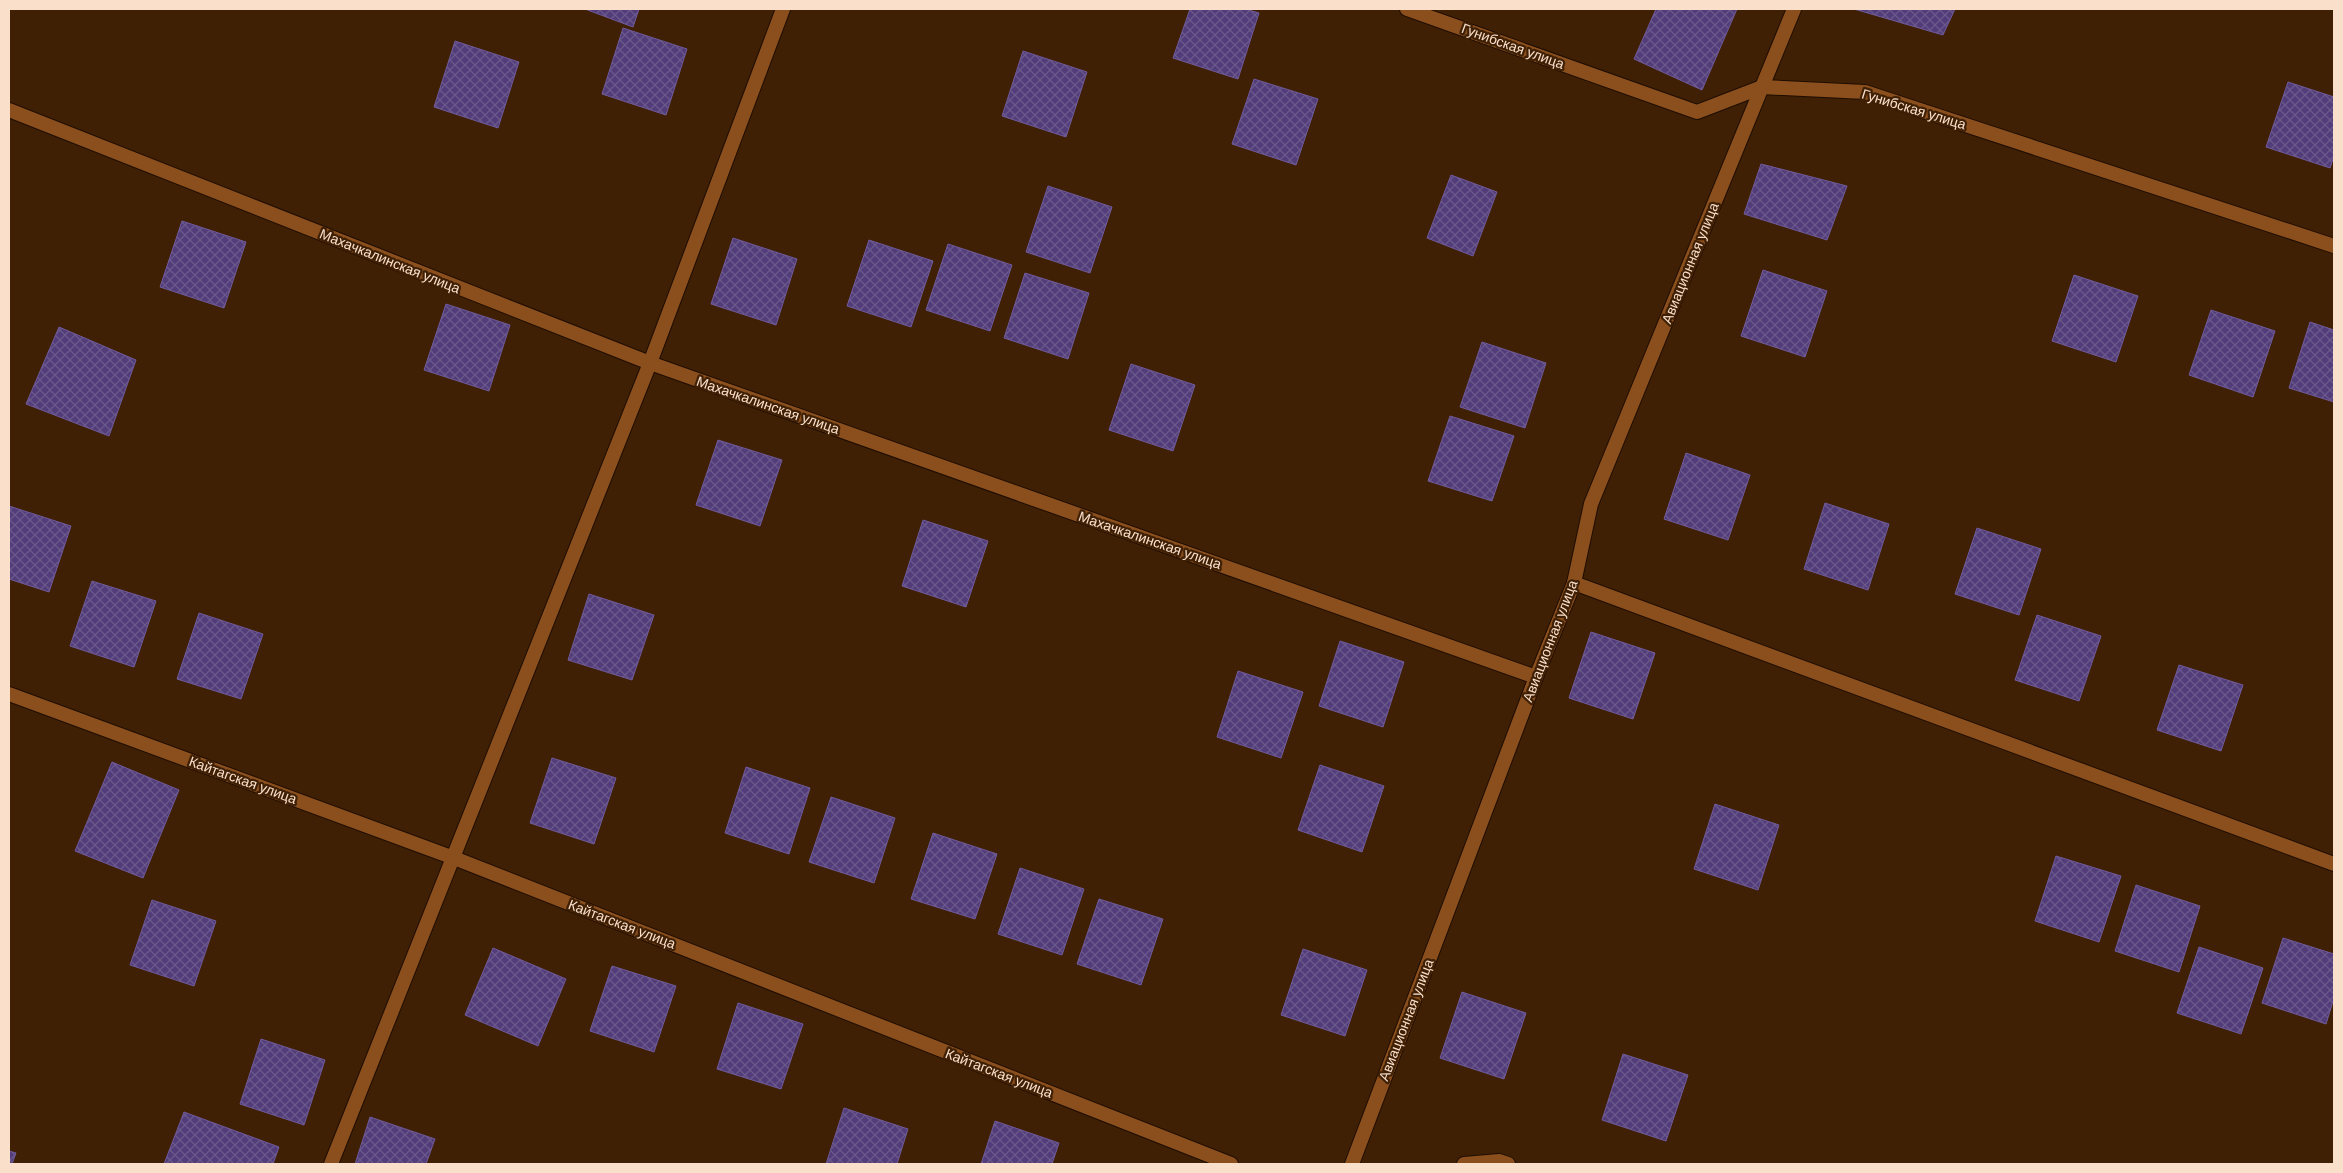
<svg xmlns="http://www.w3.org/2000/svg" width="2343" height="1173" font-family="'DM Sans',sans-serif">
	<defs>
		<pattern id="building-cross-hatch" width="8" height="8" patternUnits="userSpaceOnUse" patternTransform="scale(1.25)"><rect width="8" height="8" fill="#523d7a"/><path d="M0 0l8 8M0 8l8-8" fill="none" stroke="#6c598c"/></pattern>
	</defs>
	<rect width="100%" height="100%" fill="#3f2005"/>
	<g fill="url(#building-cross-hatch)" stroke="#6f5a9b">
		<polygon points="585,9 639,9 633,27"/>
		<polygon points="1190,9 1245,9 1259,13 1238,79 1173,58"/>
		<polygon points="1656,9 1737,9 1702,90 1634,59"/>
		<polygon points="1854,9 1955,9 1943,35"/>
		<polygon points="623,28 687,49 666,115 602,94"/>
		<polygon points="455,41 519,62 498,128 434,107"/>
		<polygon points="1023,51 1087,72 1066,137 1002,116"/>
		<polygon points="1254,79 1318,99 1296,165 1232,144"/>
		<polygon points="2288,82 2334,97 2334,156 2330,168 2266,147"/>
		<polygon points="1761,164 1847,186 1827,240 1744,214"/>
		<polygon points="1451,175 1497,192 1473,256 1427,238"/>
		<polygon points="1048,186 1112,207 1090,273 1026,252"/>
		<polygon points="182,221 246,242 224,308 160,287"/>
		<polygon points="733,238 797,259 776,325 711,304"/>
		<polygon points="869,240 933,261 911,327 847,306"/>
		<polygon points="948,244 1012,265 990,331 926,310"/>
		<polygon points="1763,270 1827,291 1805,357 1741,336"/>
		<polygon points="1025,273 1089,293 1068,359 1004,338"/>
		<polygon points="2074,275 2138,296 2116,362 2052,341"/>
		<polygon points="446,304 510,325 489,391 424,370"/>
		<polygon points="2211,310 2275,331 2253,397 2189,375"/>
		<polygon points="2310,322 2334,330 2334,402 2289,388"/>
		<polygon points="59,327 136,360 109,436 26,404"/>
		<polygon points="1482,342 1546,363 1525,428 1460,407"/>
		<polygon points="1131,364 1195,385 1173,451 1109,430"/>
		<polygon points="1450,416 1514,436 1492,501 1428,481"/>
		<polygon points="718,440 782,460 760,526 696,505"/>
		<polygon points="1686,453 1750,475 1728,540 1664,519"/>
		<polygon points="1825,503 1889,524 1868,590 1804,569"/>
		<polygon points="9,506 71,526 49,592 9,579"/>
		<polygon points="923,520 988,541 966,607 902,586"/>
		<polygon points="1977,528 2041,549 2019,615 1955,594"/>
		<polygon points="92,581 156,601 134,667 70,646"/>
		<polygon points="589,594 654,615 632,680 568,660"/>
		<polygon points="199,613 263,634 241,699 177,679"/>
		<polygon points="2037,615 2101,636 2079,701 2015,680"/>
		<polygon points="1591,632 1655,653 1633,719 1569,698"/>
		<polygon points="1340,641 1404,662 1383,727 1319,706"/>
		<polygon points="2179,665 2243,685 2221,751 2157,730"/>
		<polygon points="1238,671 1303,692 1281,758 1217,737"/>
		<polygon points="552,758 616,778 594,844 530,823"/>
		<polygon points="112,762 179,790 143,878 75,851"/>
		<polygon points="1320,765 1384,786 1362,852 1298,830"/>
		<polygon points="746,767 810,788 789,854 725,833"/>
		<polygon points="831,797 895,818 874,883 809,862"/>
		<polygon points="1715,804 1779,825 1758,890 1694,869"/>
		<polygon points="933,833 997,854 975,919 911,899"/>
		<polygon points="2056,856 2121,876 2099,942 2035,921"/>
		<polygon points="1020,868 1084,889 1062,955 998,934"/>
		<polygon points="2136,885 2200,906 2179,972 2115,951"/>
		<polygon points="1099,899 1163,919 1141,985 1077,964"/>
		<polygon points="152,900 216,921 194,986 130,965"/>
		<polygon points="2283,938 2334,954 2334,998 2326,1024 2262,1003"/>
		<polygon points="2199,947 2263,968 2241,1034 2177,1013"/>
		<polygon points="493,948 566,979 538,1046 465,1015"/>
		<polygon points="1303,949 1367,970 1345,1036 1281,1015"/>
		<polygon points="612,966 676,986 654,1052 590,1031"/>
		<polygon points="1462,992 1526,1013 1504,1079 1440,1058"/>
		<polygon points="738,1003 803,1024 781,1089 717,1069"/>
		<polygon points="261,1039 325,1060 304,1125 240,1104"/>
		<polygon points="1623,1054 1688,1075 1666,1141 1602,1120"/>
		<polygon points="844,1108 908,1129 897,1164 826,1164"/>
		<polygon points="184,1112 279,1147 273,1164 164,1164"/>
		<polygon points="370,1117 435,1139 426,1164 355,1164"/>
		<polygon points="995,1121 1059,1143 1052,1164 981,1164"/>
		<polygon points="9,1151 16,1153 12,1164 9,1164"/>
	</g>
	<g fill="none" stroke-linecap="round" stroke-linejoin="round">
		<g stroke="#1f0d01" stroke-width="16">
			<g id="minor">
				<polyline points="1407,9 1697,112 1762,87 1865,92 2334,246"/>
				<polyline points="9,110 650,363 1536,677"/>
				<polyline points="1574,583 2334,864"/>
				<polyline points="9,694 454,858 1231,1164"/>
				<polyline points="331,1164 650,363 783,9"/>
				<polyline points="1352,1164 1536,677 1574,583 1591,504 1794,9"/>
				<polyline points="1464,1164 1499,1161 1508,1164"/>
			</g>
		</g>
		<use href="#minor" stroke="#8a4f1c" stroke-width="14"/>
	</g>
	<g text-anchor="middle" stroke-width="4.5" stroke-linejoin="round" paint-order="stroke">
		<g font-size="14" fill="#fadfcb" stroke="#3f2005">
			<text transform="translate(1513 46) rotate(20)" y="5">Гунибская улица</text>
			<text transform="translate(1914 109) rotate(17)" y="5">Гунибская улица</text>
			<text transform="translate(390 261) rotate(22)" y="5">Махачкалинская улица</text>
			<text transform="translate(1690 263) rotate(-68)" y="5">Авиационная улица</text>
			<text transform="translate(768 405) rotate(19)" y="5">Махачкалинская улица</text>
			<text transform="translate(1150 540) rotate(19)" y="5">Махачкалинская улица</text>
			<text transform="translate(1550 641) rotate(-69)" y="5">Авиационная улица</text>
			<text transform="translate(243 780) rotate(20)" y="5">Кайтагская улица</text>
			<text transform="translate(622 924) rotate(21)" y="5">Кайтагская улица</text>
			<text transform="translate(1406 1020) rotate(-69)" y="5">Авиационная улица</text>
			<text transform="translate(999 1073) rotate(21)" y="5">Кайтагская улица</text>
		</g>
	</g>
	<rect width="2343" height="1173" fill="none" stroke="#fadfcb" stroke-width="20"/>
</svg>
